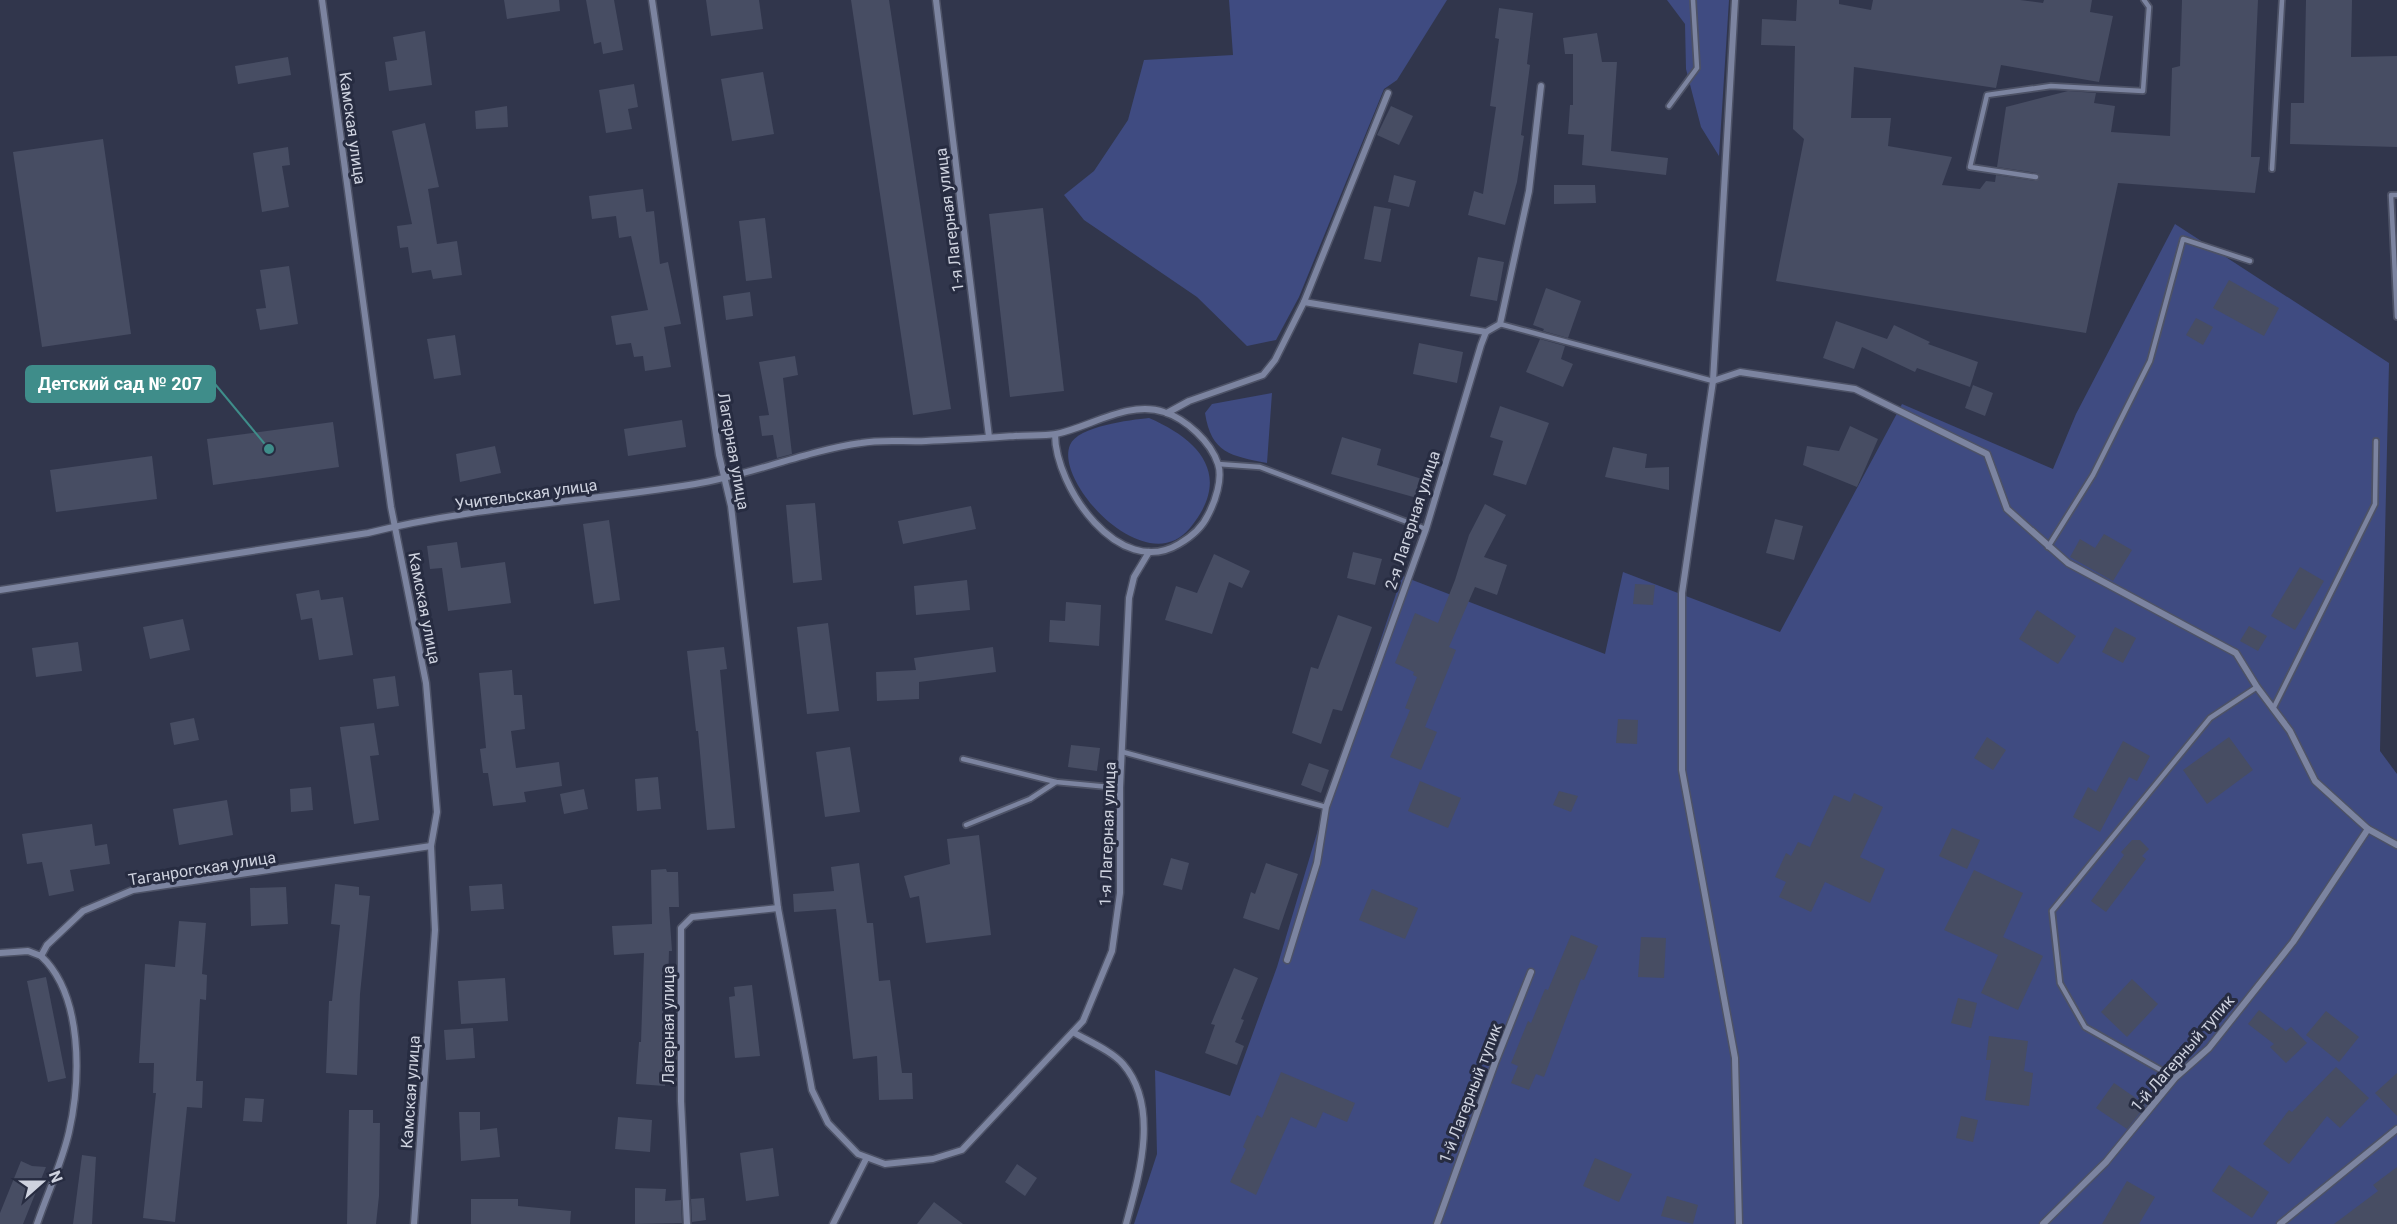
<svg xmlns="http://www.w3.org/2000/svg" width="2397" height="1224" font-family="Roboto,sans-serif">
	<rect width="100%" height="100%" fill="#31364c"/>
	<g fill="#3f4b81">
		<polygon points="1229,0 1447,0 1397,80 1384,89 1299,297 1276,340 1247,346 1197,297 1084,220 1064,195 1094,171 1128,120 1144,60 1233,55"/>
		<polygon points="1667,0 1729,0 1719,156 1701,127 1686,69 1685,24"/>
		<polygon points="2175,224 2389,363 2380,751 2397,774 2397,1224 1134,1224 1157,1154 1155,1070 1230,1096 1277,967 1325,806 1402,576 1605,654 1623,572 1780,632 1902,404 2053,469 2076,414"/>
		<path d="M 1272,393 L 1267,463 C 1231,456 1211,453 1205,413 L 1212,404 Z"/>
		<path d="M 1149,418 C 1200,440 1233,476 1190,528 C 1146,582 1054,482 1070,445 C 1078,426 1130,420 1149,418 Z"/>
	</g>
	<g fill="#474d63">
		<polygon points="504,0 559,0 560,11 507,19"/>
		<polygon points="586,0 614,0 623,50 603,54 601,42 594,44"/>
		<polygon points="706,0 759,0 763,29 711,36"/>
		<polygon points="851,0 889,0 951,409 913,415"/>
		<polygon points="1797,0 1839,0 1839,4 1871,10 1873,0 2020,0 2043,3 2044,0 2092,0 2090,12 2113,16 2099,82 2001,65 1996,88 1854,67 1851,118 1891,118 1888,146 1952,157 1942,185 1980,189 1986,181 1995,182 1996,175 2035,181 2040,178 2037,173 1997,167 2006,107 2068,91 2096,93 2094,103 2115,106 2111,132 2170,136 2172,68 2180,66 2182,0 2258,0 2251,157 2260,157 2255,193 2118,183 2086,333 1776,281 1804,139 1793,129 1795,46 1761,45 1762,19 1796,21"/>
		<polygon points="2306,0 2352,0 2351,57 2397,56 2397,147 2290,144 2291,103 2304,103"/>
		<polygon points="1499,8 1533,13 1527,64 1530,65 1521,135 1524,136 1517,182 1505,225 1468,215 1474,191 1483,194 1496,107 1490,106 1499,39 1495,38"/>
		<polygon points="425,31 432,85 389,91 385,62 397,60 393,37"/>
		<polygon points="1597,33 1602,62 1617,62 1611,151 1668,158 1666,175 1582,165 1584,135 1568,134 1570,105 1573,105 1573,54 1565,54 1563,38"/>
		<polygon points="288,57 291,75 238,84 235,66"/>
		<polygon points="763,72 774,134 732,141 721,79"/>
		<polygon points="634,84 638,107 628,109 632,129 606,133 599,90"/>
		<polygon points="507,106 508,127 476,129 475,111"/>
		<polygon points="1391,106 1413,116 1399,145 1377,135"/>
		<polygon points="425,123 439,187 428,189 437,244 457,241 462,275 433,279 431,270 412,273 408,247 400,248 397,226 412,224 392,131"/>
		<polygon points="103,139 131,334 42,347 13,152"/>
		<polygon points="288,147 290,165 282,166 289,207 262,212 253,153"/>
		<polygon points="1394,175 1416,181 1409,207 1388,202"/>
		<polygon points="1554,185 1595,185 1596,203 1554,204"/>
		<polygon points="643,189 646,212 654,211 660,264 668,262 681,324 664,327 671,367 645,371 643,356 634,357 631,343 616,345 611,316 648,310 631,236 619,238 616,216 592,219 589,196"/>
		<polygon points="1374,206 1391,209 1381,262 1364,259"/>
		<polygon points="1043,208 1064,391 1010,397 989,214"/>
		<polygon points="765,218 772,278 746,281 739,221"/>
		<polygon points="1478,257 1504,262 1497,301 1470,296"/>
		<polygon points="289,266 298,324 260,330 256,309 266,308 260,270"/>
		<polygon points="2229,280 2279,308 2264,336 2213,308"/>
		<polygon points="1546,288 1581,301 1568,338 1543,331 1544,329 1533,325"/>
		<polygon points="750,292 753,316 726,320 723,296"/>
		<polygon points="2196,318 2213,327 2203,345 2186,335"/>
		<polygon points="1836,321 1887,339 1894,325 1930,342 1928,344 1978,362 1970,387 1917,368 1915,372 1862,347 1854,369 1823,358"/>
		<polygon points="455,335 461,375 434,379 427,339"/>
		<polygon points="1540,339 1565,346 1561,359 1573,364 1563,387 1526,372"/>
		<polygon points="1419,343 1463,352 1457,383 1413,374"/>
		<polygon points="795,356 798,375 783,378 792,454 777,458 773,435 762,436 759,416 769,415 759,362"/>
		<polygon points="1973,385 1993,393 1985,416 1965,408"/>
		<polygon points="1500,406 1549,423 1526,485 1493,475 1503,441 1490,437"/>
		<polygon points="682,420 686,447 628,456 624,429"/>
		<polygon points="333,422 339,467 213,485 207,439"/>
		<polygon points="1850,426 1878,439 1857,487 1803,465 1807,446 1839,451"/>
		<polygon points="1342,437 1381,449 1377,465 1422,479 1417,498 1331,474"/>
		<polygon points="495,446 501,473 460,482 456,454"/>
		<polygon points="1613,447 1647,454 1645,468 1669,467 1669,490 1605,477"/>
		<polygon points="152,456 157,499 56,512 50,470"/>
		<polygon points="815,503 822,580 793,583 786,505"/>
		<polygon points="1485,504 1506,515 1484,557 1507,565 1497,595 1475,587 1449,647 1456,650 1425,727 1437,732 1421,770 1390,757 1410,710 1405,708 1417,677 1413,675 1414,672 1395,663 1415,613 1438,623 1455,580 1469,535"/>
		<polygon points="971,506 976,529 903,544 898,521"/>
		<polygon points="1775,519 1803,526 1794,560 1766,553"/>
		<polygon points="609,520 620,600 594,604 583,524"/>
		<polygon points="2104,534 2132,550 2113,581 2070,557 2080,539 2095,548"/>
		<polygon points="457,542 461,568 505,562 511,603 448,611 442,568 430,569 427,546"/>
		<polygon points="1353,552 1382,559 1375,585 1347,578"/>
		<polygon points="1214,554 1250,571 1242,588 1229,582 1212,634 1165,620 1176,586 1197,593"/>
		<polygon points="2300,567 2324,581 2295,630 2271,616"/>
		<polygon points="967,580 970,610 916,615 914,586"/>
		<polygon points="1635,584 1655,585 1653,605 1633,604"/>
		<polygon points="319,590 321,600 343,597 353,655 319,660 312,618 301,620 296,594"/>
		<polygon points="1066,602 1101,605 1099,646 1049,642 1050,620 1065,621"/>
		<polygon points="2037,610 2076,636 2058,664 2019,639"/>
		<polygon points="1338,615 1372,627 1342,711 1333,709 1321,744 1292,733 1311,667 1318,669"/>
		<polygon points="183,619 190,650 150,659 143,627"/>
		<polygon points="828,623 839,711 807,714 797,627"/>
		<polygon points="2249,626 2267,636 2258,651 2240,641"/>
		<polygon points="2115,627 2136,638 2123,663 2102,652"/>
		<polygon points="78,642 82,671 36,677 32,648"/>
		<polygon points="724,647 727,669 720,670 735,828 707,830 698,731 696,731 687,651"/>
		<polygon points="993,647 996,672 919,682 919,699 877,701 876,672 916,670 914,658"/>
		<polygon points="512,670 514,695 522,695 525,729 511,731 516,768 559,762 562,786 524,792 526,802 493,806 488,773 483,773 480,749 486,748 479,673"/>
		<polygon points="395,676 399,706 377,709 373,679"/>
		<polygon points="194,718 199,740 174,745 170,723"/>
		<polygon points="1618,719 1638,720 1637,744 1616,743"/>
		<polygon points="374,723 379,755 370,756 379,820 354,824 340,727"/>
		<polygon points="1987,737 2006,750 1993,770 1974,758"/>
		<polygon points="2229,737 2253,770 2207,804 2183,770"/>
		<polygon points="2123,741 2150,756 2137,781 2129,777 2100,832 2073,817 2088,787 2096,792"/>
		<polygon points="1071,745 1100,748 1097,771 1068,767"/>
		<polygon points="850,747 860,812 825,817 816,752"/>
		<polygon points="1309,763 1329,770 1321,793 1301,785"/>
		<polygon points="658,777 661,809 637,811 635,779"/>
		<polygon points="1420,781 1461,798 1448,828 1408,811"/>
		<polygon points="311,787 313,810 291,812 290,789"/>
		<polygon points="584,789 588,809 564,814 560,794"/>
		<polygon points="1559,791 1578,796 1571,812 1553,805"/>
		<polygon points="1854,793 1883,807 1860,857 1885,869 1870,903 1825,882 1811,912 1779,897 1786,882 1775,877 1786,853 1791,856 1798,842 1810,847 1834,795 1850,802"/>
		<polygon points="227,800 233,835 179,845 173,809"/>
		<polygon points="92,824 95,846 107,844 110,864 70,870 74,891 49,896 42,862 27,864 22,834"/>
		<polygon points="1952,828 1980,840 1967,869 1939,856"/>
		<polygon points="979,835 991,935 926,943 919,896 910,898 904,876 950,864 947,839"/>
		<polygon points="2132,840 2140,840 2149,849 2142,856 2146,859 2106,912 2091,901 2124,855 2121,852"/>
		<polygon points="1171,858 1189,863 1182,890 1163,885"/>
		<polygon points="859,863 867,923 873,923 879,981 890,980 902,1073 912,1073 913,1099 879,1100 877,1056 853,1059 836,909 794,912 793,894 834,891 831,867"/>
		<polygon points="1266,863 1298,874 1279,930 1243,918 1251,892 1255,894"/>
		<polygon points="666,869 667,872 678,872 679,907 669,907 672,951 669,951 665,1086 636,1084 639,1042 641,1042 644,953 614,955 612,926 652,924 651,870"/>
		<polygon points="1974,870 2023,893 2003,937 2043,956 2018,1010 1981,993 1998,955 1944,930"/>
		<polygon points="335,884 359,887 359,895 370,896 360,994 357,1075 326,1073 329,1001 332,1001 340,925 331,924"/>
		<polygon points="502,884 504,909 471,911 469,886"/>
		<polygon points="286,887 288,924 251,926 250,888"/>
		<polygon points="1372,889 1418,908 1405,939 1359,920"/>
		<polygon points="179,921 206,923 202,974 207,975 206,1000 200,999 196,1081 203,1081 202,1108 187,1107 175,1222 143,1218 156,1093 153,1093 154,1063 139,1063 145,964 175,967"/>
		<polygon points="1571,935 1598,946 1584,980 1581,979 1544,1077 1536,1074 1529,1090 1511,1083 1518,1066 1511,1063 1528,1021 1531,1023 1545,989 1548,990"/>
		<polygon points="1641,937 1666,938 1664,978 1638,977"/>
		<polygon points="1234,968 1258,978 1241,1019 1244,1020 1235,1042 1244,1046 1237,1065 1205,1053 1215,1025 1211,1024"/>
		<polygon points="46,977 66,1078 48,1082 27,981"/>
		<polygon points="505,978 508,1021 461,1024 458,981"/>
		<polygon points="2132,979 2158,1004 2127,1037 2101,1012"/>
		<polygon points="752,985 760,1056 735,1058 729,997 735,996 734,987"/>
		<polygon points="1958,998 1977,1003 1971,1028 1951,1023"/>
		<polygon points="2259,1010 2286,1031 2291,1027 2307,1043 2286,1063 2270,1047 2274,1044 2248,1024"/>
		<polygon points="2326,1011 2359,1037 2339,1062 2306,1035"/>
		<polygon points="473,1028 475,1058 446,1060 444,1030"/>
		<polygon points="1989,1036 2028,1041 2024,1071 2033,1073 2029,1106 1985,1100 1991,1060 1986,1060"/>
		<polygon points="2336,1067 2369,1098 2340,1128 2327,1116 2289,1164 2263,1144 2289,1110 2292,1112"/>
		<polygon points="1281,1072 1355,1103 1347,1122 1323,1112 1316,1128 1291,1117 1256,1195 1230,1182 1246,1149 1243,1147 1257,1115 1262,1118"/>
		<polygon points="2397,1073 2397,1116 2375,1093"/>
		<polygon points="2114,1083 2146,1105 2127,1129 2096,1108"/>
		<polygon points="245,1098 264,1099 262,1122 243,1121"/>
		<polygon points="349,1110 373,1110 373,1123 380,1123 379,1196 376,1224 347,1224"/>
		<polygon points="459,1112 480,1112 480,1130 497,1128 500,1157 461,1161"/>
		<polygon points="1961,1116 1978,1120 1973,1142 1956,1138"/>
		<polygon points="618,1117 652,1120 650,1152 615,1149"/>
		<polygon points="773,1148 779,1196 746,1201 740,1153"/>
		<polygon points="82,1155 96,1157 92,1224 73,1224"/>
		<polygon points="1595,1158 1632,1174 1619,1202 1583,1186"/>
		<polygon points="21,1161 32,1166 46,1167 23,1224 0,1224 0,1213"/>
		<polygon points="1017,1164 1037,1178 1025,1196 1005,1182"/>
		<polygon points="2229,1165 2269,1192 2252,1218 2212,1191"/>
		<polygon points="2397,1167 2397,1224 2334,1224 2378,1191 2373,1185"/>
		<polygon points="2127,1181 2155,1197 2139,1224 2102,1224"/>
		<polygon points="635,1188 666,1189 665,1201 681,1200 682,1223 635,1224"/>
		<polygon points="1667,1196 1698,1205 1693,1224 1661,1216"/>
		<polygon points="704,1198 706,1220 692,1222 691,1199"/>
		<polygon points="471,1199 518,1199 518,1206 571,1211 570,1224 471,1224"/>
		<polygon points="934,1202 963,1224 917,1224"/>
	</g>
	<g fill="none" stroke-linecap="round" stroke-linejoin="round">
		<g stroke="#4d5266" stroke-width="8">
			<g id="lane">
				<polyline points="1669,106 1697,68 1693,0"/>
				<polyline points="2272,169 2282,0"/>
				<polyline points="2036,177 1970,167 1987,95 2051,86 2143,91 2149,7 2144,0"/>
				<polyline points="2397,195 2391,195 2397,317"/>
				<polyline points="1500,324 1713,381"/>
				<polyline points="1218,464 1260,467 1426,529"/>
				<polyline points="2048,547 2093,475 2150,361 2183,239 2250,261"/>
				<polyline points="2273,709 2375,504 2376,441"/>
				<polyline points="1123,752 1326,807"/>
				<polyline points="963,759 1056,782 1120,788"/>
				<polyline points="966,825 1030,799 1056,782"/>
				<polyline points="2175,1078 2085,1027 2060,983 2052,911 2210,718 2257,687"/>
			</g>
		</g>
		<g stroke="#4d5266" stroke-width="9">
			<g id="street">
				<polyline points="322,0 391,507 426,683 437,812 431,846 435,930 414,1224"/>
				<polyline points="652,0 719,455 731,506 778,908 812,1090 828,1123 858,1154 885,1164 933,1159 962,1150 1083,1021 1112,951 1120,893 1120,788 1129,598 1134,577 1149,552"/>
				<polyline points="936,0 989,437"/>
				<polyline points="1735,0 1713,381 1682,593 1682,770 1735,1058 1739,1224"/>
				<polyline points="1304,302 1486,332"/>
				<polyline points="1713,381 1740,372 1855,389 1987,454 2007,509 2068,563 2236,653 2257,687 2290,731 2315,781 2368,829 2397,845"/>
				<polyline points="1167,413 1189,401 1263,375 1275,360 1304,302 1388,93"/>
				<path d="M 0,590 L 368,533 C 474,506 587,502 695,484 C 751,475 805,451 861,443 C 882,439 905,442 926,441 C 956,440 985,438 1015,436 C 1028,435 1043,436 1056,434 C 1090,427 1129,400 1164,412 C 1186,419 1211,442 1218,464 C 1223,479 1215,502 1208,515 C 1202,528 1191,537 1179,544 C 1119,580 1055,487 1055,434"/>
				<polyline points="0,953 28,951 41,956 47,945 83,911 133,890 431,846"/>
				<polyline points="1287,960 1317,863 1326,807 1426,529 1481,345 1486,332 1500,324 1529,191 1541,86"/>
				<path d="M 1073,1032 C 1088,1041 1112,1051 1123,1064 C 1160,1107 1139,1176 1126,1224"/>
				<path d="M 37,1224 C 47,1194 62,1163 69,1132 C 81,1079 83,995 41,956"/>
				<polyline points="687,1224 681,1101 681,928 692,917 778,908"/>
				<polyline points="833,1224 866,1159"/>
				<polyline points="1437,1224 1495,1063 1531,972"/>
				<polyline points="2043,1224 2106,1162 2175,1078 2209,1048 2293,942 2368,829"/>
				<polyline points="2280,1224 2397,1129"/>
			</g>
		</g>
		<use href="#lane" stroke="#7c84a0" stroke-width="4.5"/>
		<use href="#street" stroke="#7c84a0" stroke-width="6"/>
	</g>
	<g text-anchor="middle" stroke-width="6" stroke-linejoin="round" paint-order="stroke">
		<g font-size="16" fill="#ced2df" stroke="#272c41">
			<text transform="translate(353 128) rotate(82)" y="6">Камская улица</text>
			<text transform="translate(949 220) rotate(-97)" y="6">1-я Лагерная улица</text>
			<text transform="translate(734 451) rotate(80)" y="6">Лагерная улица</text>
			<text transform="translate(526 494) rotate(-8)" y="6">Учительская улица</text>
			<text transform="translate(1412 520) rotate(-72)" y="6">2-я Лагерная улица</text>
			<text transform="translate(425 608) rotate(79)" y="6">Камская улица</text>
			<text transform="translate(1107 834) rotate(-88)" y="6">1-я Лагерная улица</text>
			<text transform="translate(202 868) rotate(-9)" y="6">Таганрогская улица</text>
			<text transform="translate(668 1025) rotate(-90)" y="6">Лагерная улица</text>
			<text transform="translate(2182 1053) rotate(-49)" y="6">1-й Лагерный тупик</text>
			<text transform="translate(410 1092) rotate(-86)" y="6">Камская улица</text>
			<text transform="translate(1470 1093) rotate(-69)" y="6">1-й Лагерный тупик</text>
		</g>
	</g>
	<path fill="none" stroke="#3f8d8a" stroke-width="2" d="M269 449L215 384"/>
	<circle fill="#3f8d8a" stroke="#272c41" stroke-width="2" cx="269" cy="449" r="6"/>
	<rect fill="#3f8d8a" stroke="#3f8d8a" stroke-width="2" x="26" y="366" width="189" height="36" rx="6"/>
	<g font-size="18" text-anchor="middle" font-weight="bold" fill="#fff">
		<text x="120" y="390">Детский сад № 207</text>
	</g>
	<g transform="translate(42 1182) rotate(69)" stroke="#272c41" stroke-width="4.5" paint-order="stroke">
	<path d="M0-4.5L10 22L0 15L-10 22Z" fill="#ced2df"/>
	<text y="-9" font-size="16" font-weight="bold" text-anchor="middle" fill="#ced2df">N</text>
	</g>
</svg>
